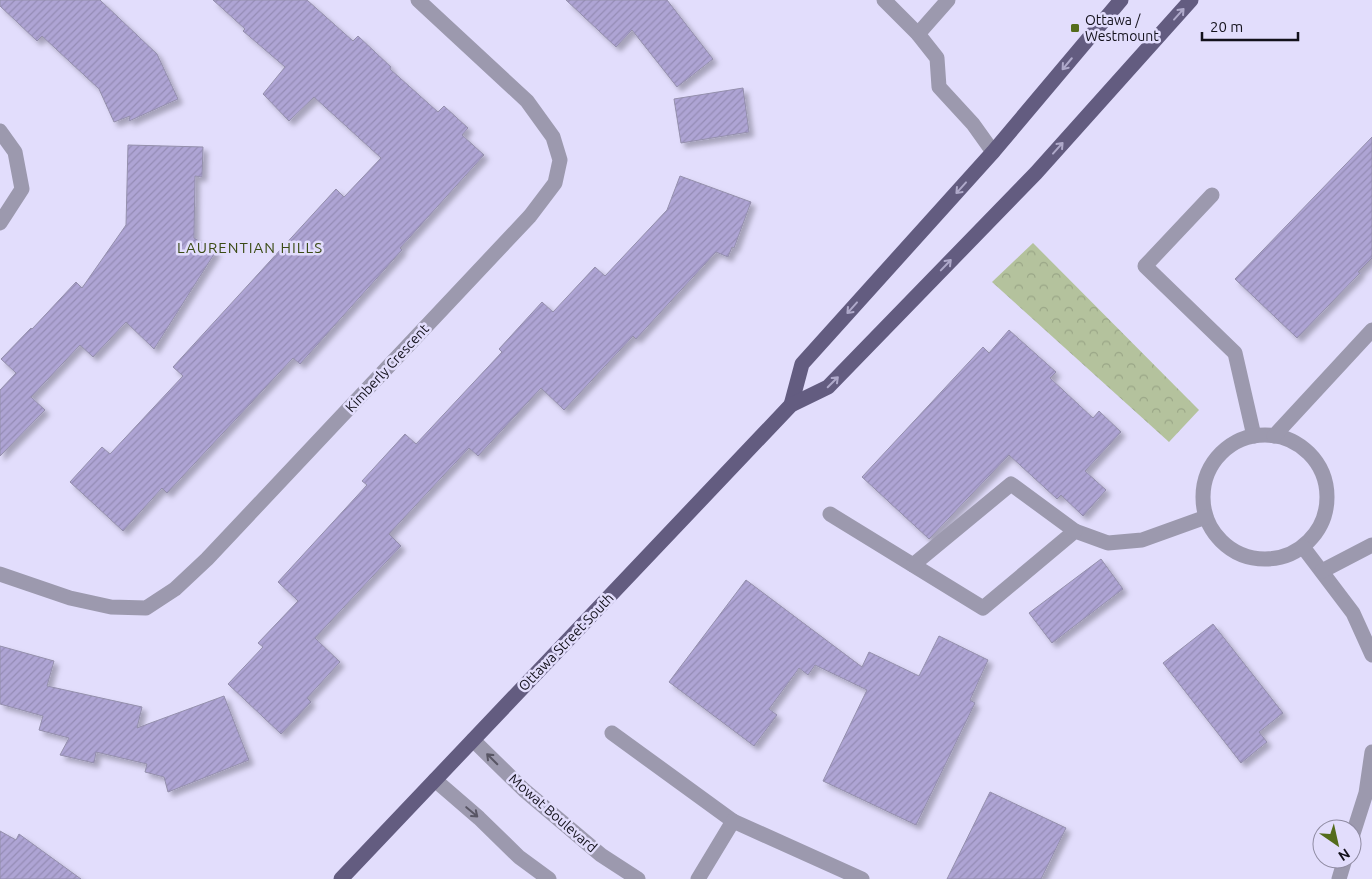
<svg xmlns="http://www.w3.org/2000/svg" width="1372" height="879" font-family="Ubuntu,sans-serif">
	<defs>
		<pattern id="park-crowns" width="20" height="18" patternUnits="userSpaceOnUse" patternTransform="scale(1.25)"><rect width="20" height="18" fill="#b4c29d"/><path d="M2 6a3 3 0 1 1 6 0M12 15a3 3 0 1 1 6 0" fill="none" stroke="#9aa687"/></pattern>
		<pattern id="building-hatch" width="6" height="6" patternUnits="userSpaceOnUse" patternTransform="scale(1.25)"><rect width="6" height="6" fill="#aea4d4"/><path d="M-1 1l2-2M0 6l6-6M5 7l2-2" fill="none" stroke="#958cb5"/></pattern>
		<filter id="shadow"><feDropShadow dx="4.5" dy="4.5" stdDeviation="2.5" flood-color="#0004"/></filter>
	</defs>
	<rect width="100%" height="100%" fill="#e2ddfc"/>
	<polygon fill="url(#park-crowns)" points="1033,243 1199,410 1169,442 992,282"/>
	<g fill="url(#building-hatch)" stroke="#948fac" filter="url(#shadow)">
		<polygon points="0,0 100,0 157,54 178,99 129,121 130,116 114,122 99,89 42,36 37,41 0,6"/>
		<polygon points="213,0 307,0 353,41 358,36 391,67 390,69 438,112 444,106 468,128 462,135 484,155 400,248 402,250 300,364 293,358 167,493 162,488 123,531 70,482 102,447 110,454 183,376 173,367 336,189 344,197 381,158 314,97 289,121 263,94 285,67 243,31 245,29"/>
		<polygon points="566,0 667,0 713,59 677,87 632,30 616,47"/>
		<polygon points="743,88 749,132 681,143 674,99"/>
		<polygon points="1372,137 1372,258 1358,272 1360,273 1297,338 1235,279"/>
		<polygon points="128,145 203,147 202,177 195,176 194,238 216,251 154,349 126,322 93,357 80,345 31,397 45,410 0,456 0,390 16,373 1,359 31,328 32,329 76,282 82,288 126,225"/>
		<polygon points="680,176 751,202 734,248 732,247 728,257 716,252 636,339 633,336 564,410 541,388 478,456 469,448 389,534 401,546 315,638 340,662 307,698 311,702 281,734 228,684 263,647 258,643 298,601 278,582 367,485 362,481 405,434 416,444 502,352 499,349 542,302 553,312 595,267 605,276 667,210"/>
		<polygon points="1009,330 1056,372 1050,378 1093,418 1099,411 1121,432 1085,471 1106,490 1083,516 1061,495 1057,499 1009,455 929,539 862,477 983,347 989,353"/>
		<polygon points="1101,559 1123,589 1052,643 1029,613"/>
		<polygon points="746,580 862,667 869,652 919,676 939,636 988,660 970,700 975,703 916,825 823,781 867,690 815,665 808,675 799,668 769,709 777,715 754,746 669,682"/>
		<polygon points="1213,624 1283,713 1259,732 1267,742 1241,763 1163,663"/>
		<polygon points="0,646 54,661 47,686 142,707 137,728 224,696 249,760 168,792 164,777 145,772 147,764 96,752 94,763 60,755 69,738 39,730 43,716 0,704"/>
		<polygon points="990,792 1066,828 1041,879 947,879"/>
		<polygon points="0,831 16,840 19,834 81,879 0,879"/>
	</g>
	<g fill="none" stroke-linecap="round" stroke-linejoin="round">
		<g stroke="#9c99ae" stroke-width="15">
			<polyline points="884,0 918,34 937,58 939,87 973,124 993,152"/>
			<polyline points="918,34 948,0"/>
			<polyline points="0,131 15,152 22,189 0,223"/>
			<polyline points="1212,195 1145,266 1235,353 1254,436"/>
			<circle cx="1265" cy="497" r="62"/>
			<polyline points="1274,436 1372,330"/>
			<polyline points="830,514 983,608 1075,531 1108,543 1142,540 1206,517"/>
			<polyline points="1303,547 1353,613 1372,655"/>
			<polyline points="913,565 1011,484 1075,531"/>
			<polyline points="1322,571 1372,545"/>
			<polyline points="0,574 70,598 111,607 146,608 175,589 207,559 530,216 555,183 560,160 553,137 527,101 418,0"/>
			<polyline points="612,733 733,821 862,879"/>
			<polyline points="473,740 524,790 601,855 638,879"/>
			<polyline points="435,780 479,818 519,857 549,879"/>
			<polyline points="1352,837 1366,793 1372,752"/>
			<polyline points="698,879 733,821"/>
			<polyline points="1339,879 1345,859"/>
		</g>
		<g stroke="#635c80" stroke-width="15">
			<polyline points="791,405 802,364 993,152 1121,0"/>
			<polyline points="341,879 791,405 828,387 1036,173 1191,0"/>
		</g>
	</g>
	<defs><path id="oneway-shaft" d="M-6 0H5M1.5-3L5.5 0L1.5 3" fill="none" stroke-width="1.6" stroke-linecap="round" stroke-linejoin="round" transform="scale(1.25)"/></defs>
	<g stroke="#afa9ca">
		<use href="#oneway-shaft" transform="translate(1179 14) rotate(-48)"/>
		<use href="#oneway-shaft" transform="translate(1067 64) rotate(130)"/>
		<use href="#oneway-shaft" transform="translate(1058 148) rotate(-48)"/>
		<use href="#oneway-shaft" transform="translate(961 188) rotate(132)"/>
		<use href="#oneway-shaft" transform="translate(946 265) rotate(-46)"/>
		<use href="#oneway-shaft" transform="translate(852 308) rotate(132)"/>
		<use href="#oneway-shaft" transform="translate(833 382) rotate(-45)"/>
	</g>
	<g stroke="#585564">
		<use href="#oneway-shaft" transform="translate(492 759) rotate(-135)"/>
		<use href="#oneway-shaft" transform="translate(472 812) rotate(40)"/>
	</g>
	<rect fill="#546c1c" stroke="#e2ddfc" stroke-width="2" x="1070" y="23" width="10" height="10" rx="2.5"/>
	<g text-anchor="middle" stroke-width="5" stroke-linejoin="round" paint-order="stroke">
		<g font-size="14" fill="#13111b" stroke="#e2ddfc" text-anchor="start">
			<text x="1085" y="25">Ottawa /<tspan x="1085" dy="16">Westmount</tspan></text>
		</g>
		<g font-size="14" fill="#13111b" stroke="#e2ddfc">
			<text transform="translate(387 368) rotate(-47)" y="5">Kimberly Crescent</text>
			<text transform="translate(566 642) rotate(-46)" y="5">Ottawa Street South</text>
			<text transform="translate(553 813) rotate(41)" y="5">Mowat Boulevard</text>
		</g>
		<g font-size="15" letter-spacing="1" fill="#3b4b15" stroke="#e2ddfc">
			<text x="250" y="253">LAURENTIAN HILLS</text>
		</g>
	</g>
	<g transform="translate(1337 844) rotate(146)"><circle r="24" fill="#e2ddfc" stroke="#8f8ba2"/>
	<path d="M0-4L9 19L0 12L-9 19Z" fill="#546c1c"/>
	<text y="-8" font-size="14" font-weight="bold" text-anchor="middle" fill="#13111b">N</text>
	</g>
	<path d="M1202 32v8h96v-8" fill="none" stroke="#13111b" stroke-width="2.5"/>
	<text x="1210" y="32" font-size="15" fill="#13111b" stroke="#e2ddfc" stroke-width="4" paint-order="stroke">20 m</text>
</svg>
